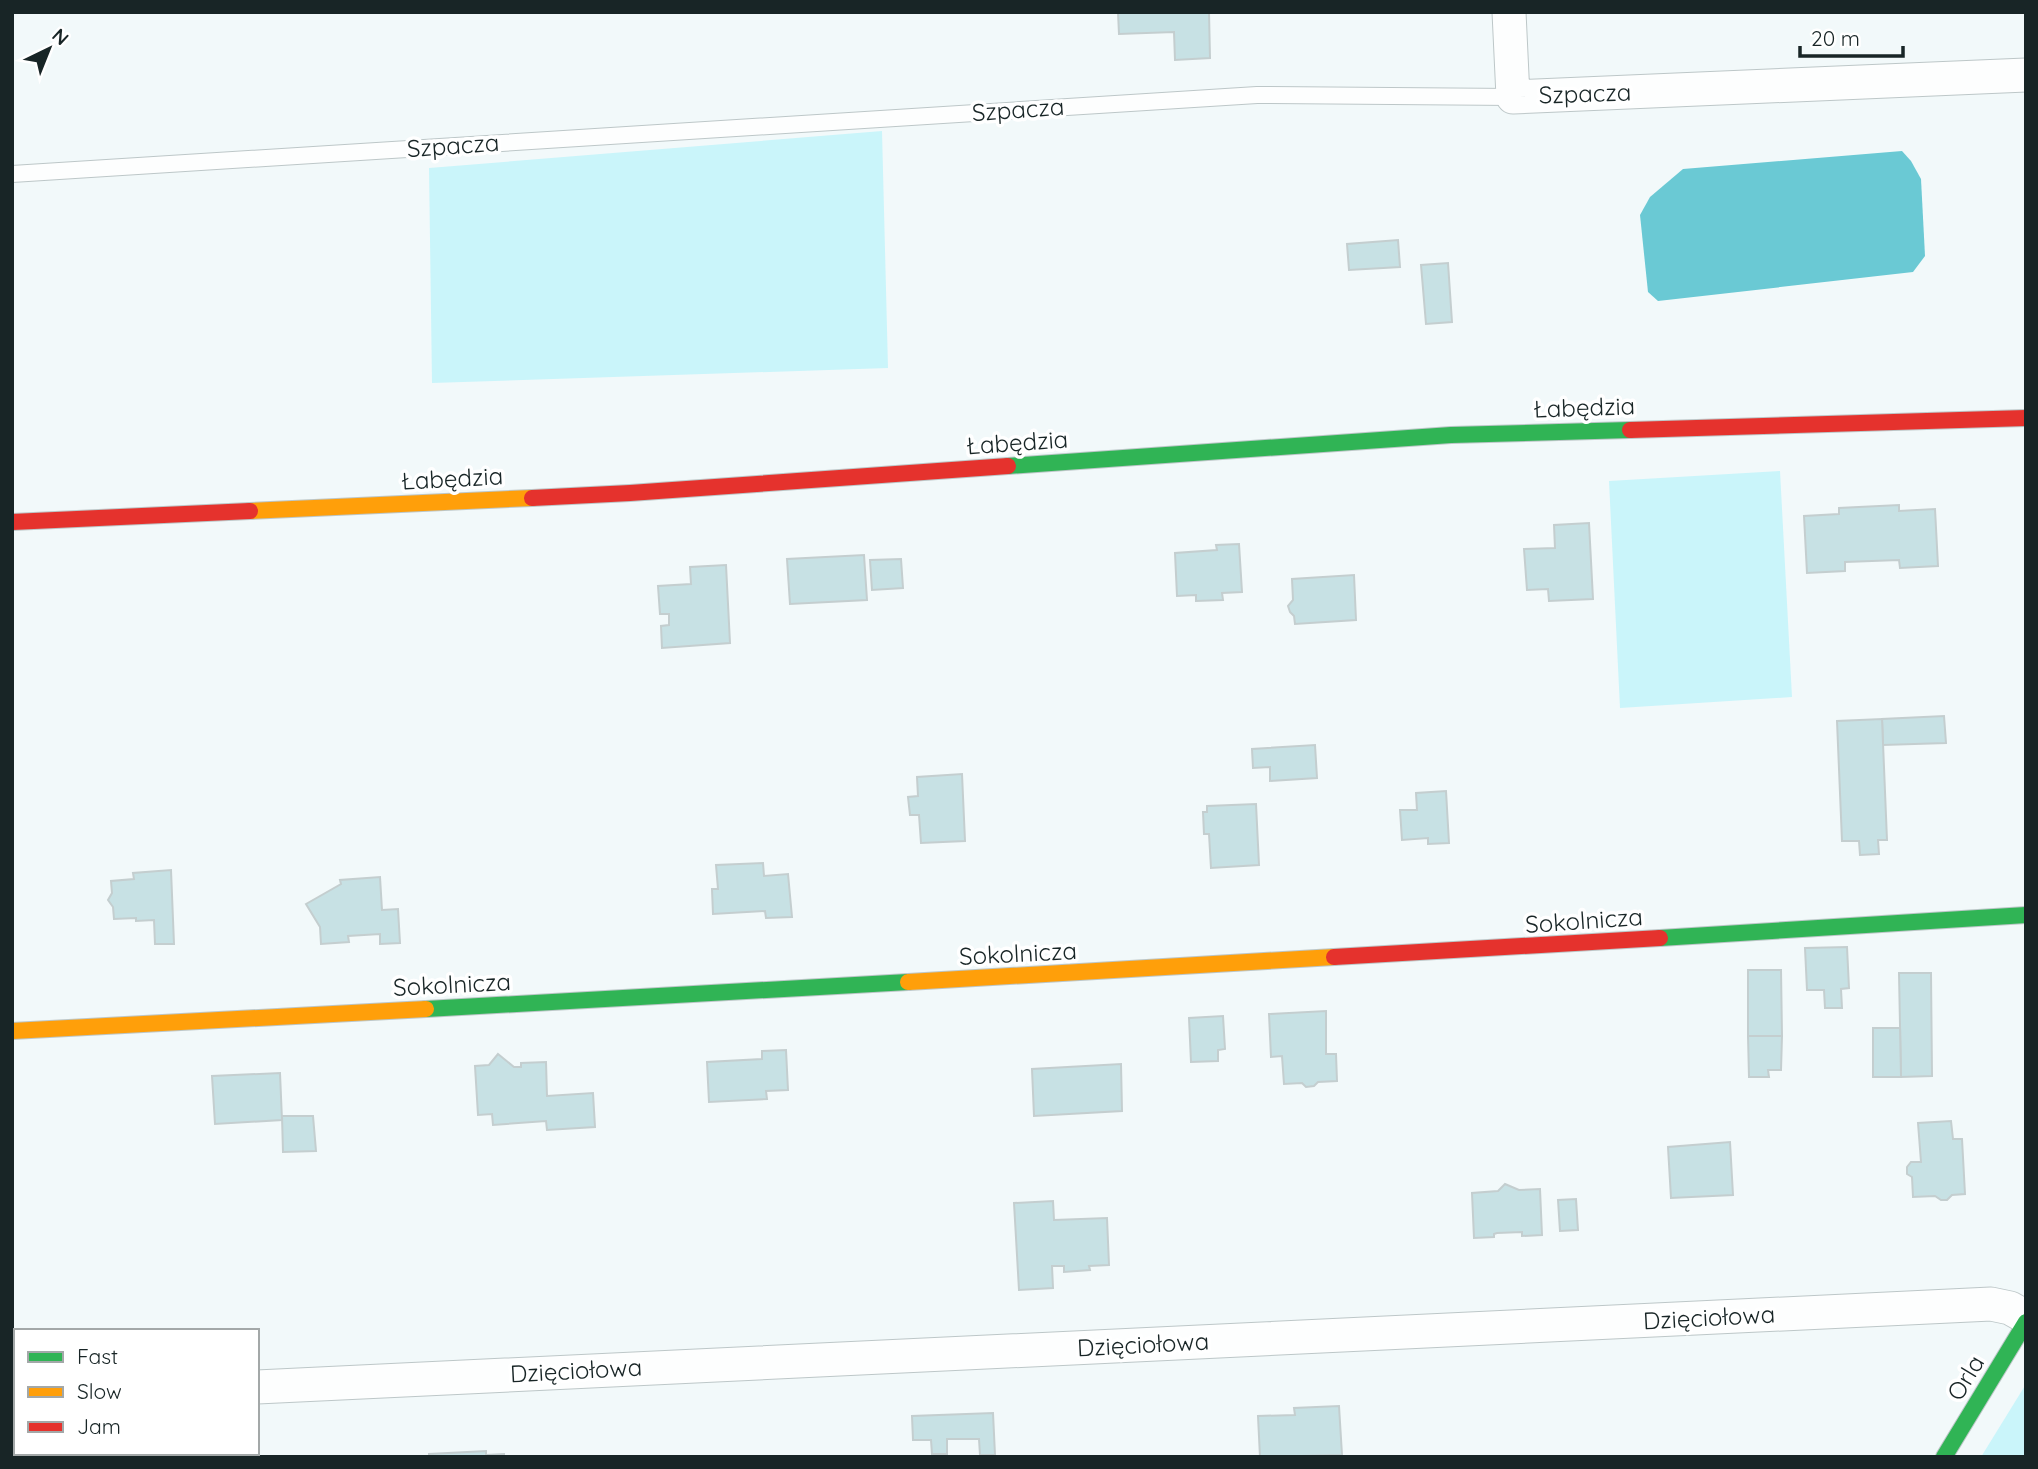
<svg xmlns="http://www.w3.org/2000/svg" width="2038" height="1469" font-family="Quicksand,sans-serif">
	<rect width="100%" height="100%" fill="#f2f9fa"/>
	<g fill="#caf5fa">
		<polygon points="882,131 888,368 432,383 429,168"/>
		<polygon points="1780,471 1792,697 1620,708 1609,481"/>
		<polygon points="2026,1384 2026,1457 1981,1457"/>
	</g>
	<polygon fill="#6ac9d4" points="1902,151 1911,161 1921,179 1925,256 1913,272 1658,301 1648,292 1640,215 1650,197 1683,169"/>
	<g fill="#c7e1e4" stroke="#c4cecf" stroke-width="2">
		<polygon points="1118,12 1209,12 1210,58 1175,60 1174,32 1119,34"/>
		<polygon points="1398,240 1400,267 1349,270 1347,244"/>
		<polygon points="1448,263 1452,322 1426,324 1421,265"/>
		<polygon points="1899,505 1899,511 1935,509 1938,566 1900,568 1899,560 1845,562 1845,571 1807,573 1804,516 1839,514 1839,508"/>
		<polygon points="1589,523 1593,599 1549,601 1548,589 1527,590 1524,549 1555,548 1554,525"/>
		<polygon points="1239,544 1242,592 1222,593 1223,600 1196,601 1196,595 1177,596 1175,553 1217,550 1216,545"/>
		<polygon points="864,555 867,600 790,604 787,559"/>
		<polygon points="901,559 903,588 872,590 870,560"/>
		<polygon points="726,565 730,643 662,648 661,626 669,625 669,614 660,614 658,586 691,584 690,567"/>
		<polygon points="1354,575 1356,620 1295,624 1294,616 1290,612 1288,606 1293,600 1292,579"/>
		<polygon points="1944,716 1946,743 1883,745 1882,719"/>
		<polygon points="1882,719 1887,840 1878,840 1879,854 1860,855 1859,841 1842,841 1837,721"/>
		<polygon points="1315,745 1317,778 1270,781 1270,767 1253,768 1252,749"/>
		<polygon points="962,774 965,841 921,843 919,815 910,815 908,797 918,796 917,777"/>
		<polygon points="1446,791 1449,843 1428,844 1428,838 1402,840 1400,810 1417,810 1416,793"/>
		<polygon points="1256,804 1259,865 1211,868 1209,834 1204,834 1203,812 1207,812 1207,806"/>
		<polygon points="763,863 764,876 788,874 792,917 766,918 765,911 713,914 712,889 718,889 716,865"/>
		<polygon points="171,870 174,944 155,944 154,920 136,921 136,918 114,919 113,907 108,900 112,893 111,881 134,879 133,873"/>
		<polygon points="380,877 382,910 398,909 400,943 380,944 380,934 348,936 349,942 321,944 320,927 306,904 341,884 340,880"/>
		<polygon points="1847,947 1849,988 1841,989 1842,1008 1825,1008 1824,990 1807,990 1805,948"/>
		<polygon points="1748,970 1781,970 1782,1036 1748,1036"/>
		<polygon points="1899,973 1931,973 1932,1076 1901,1077"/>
		<polygon points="1326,1011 1326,1054 1336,1054 1337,1081 1318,1082 1314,1086 1306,1087 1302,1083 1284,1084 1282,1056 1271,1057 1269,1014"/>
		<polygon points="1223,1016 1225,1049 1218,1050 1218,1061 1191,1062 1189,1018"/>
		<polygon points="1873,1028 1900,1028 1901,1077 1873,1077"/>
		<polygon points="1748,1036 1782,1036 1781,1070 1768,1070 1769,1077 1749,1077"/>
		<polygon points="786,1050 788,1090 766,1091 767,1099 709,1102 707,1062 762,1059 762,1051"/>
		<polygon points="498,1054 514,1067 521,1067 521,1063 546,1062 547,1096 593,1093 595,1127 547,1130 546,1121 493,1125 492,1114 478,1115 475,1066 489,1065"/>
		<polygon points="1121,1064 1122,1111 1034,1116 1032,1069"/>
		<polygon points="280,1073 282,1120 215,1124 212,1076"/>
		<polygon points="282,1116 313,1116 316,1151 283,1152"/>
		<polygon points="1951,1121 1953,1139 1962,1139 1965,1194 1952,1195 1947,1200 1941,1200 1935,1196 1913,1197 1912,1177 1907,1174 1907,1167 1911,1162 1921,1162 1918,1123"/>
		<polygon points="1730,1142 1733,1195 1671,1198 1668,1147"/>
		<polygon points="1505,1184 1519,1190 1540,1189 1542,1235 1522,1236 1522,1232 1497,1233 1494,1234 1494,1237 1474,1238 1472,1193 1498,1191"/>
		<polygon points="1576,1199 1578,1230 1560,1231 1558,1200"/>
		<polygon points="1053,1201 1054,1220 1107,1218 1109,1265 1089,1266 1090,1270 1064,1272 1064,1266 1052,1266 1053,1288 1019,1290 1014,1203"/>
		<polygon points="1339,1406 1342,1455 1260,1457 1258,1416 1295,1415 1294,1408"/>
		<polygon points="993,1413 995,1455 980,1455 979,1439 947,1439 947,1454 932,1454 931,1440 913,1440 912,1416"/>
		<polygon points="486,1451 486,1455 504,1454 504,1457 429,1457 429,1454"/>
	</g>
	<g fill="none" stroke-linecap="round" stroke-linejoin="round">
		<g stroke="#bdc7c8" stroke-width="18">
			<polyline id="lane" points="12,174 1257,95 1513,97"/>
		</g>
		<g stroke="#bdc7c8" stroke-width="35">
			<g id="street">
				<polyline points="1509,12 1513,97 2026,75"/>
				<polyline points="257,1387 1991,1304 2010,1308 2026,1317"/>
				<polyline points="12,1398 16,1398"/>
			</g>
		</g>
		<g stroke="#bdc7c8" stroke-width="18">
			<g id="fast">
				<polyline points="1008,466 1451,435 1630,430"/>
				<polyline points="1660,938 2026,915"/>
				<polyline points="426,1009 908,982"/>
				<polyline points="1944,1457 2026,1322"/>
			</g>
		</g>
		<g stroke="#bdc7c8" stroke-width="18">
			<g id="slow">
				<polyline points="250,511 532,498"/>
				<polyline points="908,982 1334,957"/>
				<polyline points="12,1031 426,1009"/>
			</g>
		</g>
		<g stroke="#bdc7c8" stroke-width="18">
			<g id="jam">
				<polyline points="1630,430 2026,418"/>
				<polyline points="532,498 630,493 1008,466"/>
				<polyline points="12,522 250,511"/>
				<polyline points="1334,957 1660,938"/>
			</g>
		</g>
		<use href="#lane" stroke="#fdfefe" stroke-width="16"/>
		<use href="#street" stroke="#fdfefe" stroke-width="33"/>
		<use href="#fast" stroke="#30b455" stroke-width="16"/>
		<use href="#slow" stroke="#ff9f0a" stroke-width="16"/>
		<use href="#jam" stroke="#e5322d" stroke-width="16"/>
	</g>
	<g text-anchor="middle" stroke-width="7" stroke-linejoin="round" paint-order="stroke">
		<g font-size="24" fill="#182526" stroke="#fff">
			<text transform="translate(1585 94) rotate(-2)" y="8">Szpacza</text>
			<text transform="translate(1018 110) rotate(-4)" y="8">Szpacza</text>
			<text transform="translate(453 146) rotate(-4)" y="8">Szpacza</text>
			<text transform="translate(1584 408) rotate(-2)" y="8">Łabędzia</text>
			<text transform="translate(1017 443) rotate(-4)" y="8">Łabędzia</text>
			<text transform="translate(452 479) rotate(-3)" y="8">Łabędzia</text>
			<text transform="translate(1584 921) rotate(-4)" y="8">Sokolnicza</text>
			<text transform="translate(1018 954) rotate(-3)" y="8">Sokolnicza</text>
			<text transform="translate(452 985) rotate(-3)" y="8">Sokolnicza</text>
			<text transform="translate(1709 1318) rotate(-3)" y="8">Dzięciołowa</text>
			<text transform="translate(1143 1345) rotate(-3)" y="8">Dzięciołowa</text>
			<text transform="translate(576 1371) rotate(-3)" y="8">Dzięciołowa</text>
			<text transform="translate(1966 1378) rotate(-59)" y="8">Orla</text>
		</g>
	</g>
	<rect width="2038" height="1469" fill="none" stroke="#182526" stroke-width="28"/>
	<rect x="14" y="1329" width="245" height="126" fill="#ffffff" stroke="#a3a8a8" stroke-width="2"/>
	<rect x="28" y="1352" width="35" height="10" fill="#30b455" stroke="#a3a8a8" stroke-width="2"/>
	<text x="77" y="1364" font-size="21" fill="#182526">Fast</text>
	<rect x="28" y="1387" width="35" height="10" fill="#ff9f0a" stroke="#a3a8a8" stroke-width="2"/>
	<text x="77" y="1399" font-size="21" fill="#182526">Slow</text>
	<rect x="28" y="1422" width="35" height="10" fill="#e5322d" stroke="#a3a8a8" stroke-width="2"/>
	<text x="77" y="1434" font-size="21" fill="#182526">Jam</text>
	<g transform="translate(49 49) rotate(43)" stroke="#ffffff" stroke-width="5" paint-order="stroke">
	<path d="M0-5L12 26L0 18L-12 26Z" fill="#182526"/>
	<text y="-10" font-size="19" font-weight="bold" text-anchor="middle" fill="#182526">N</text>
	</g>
	<path d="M1800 46v10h103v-10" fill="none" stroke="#182526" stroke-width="3.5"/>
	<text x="1811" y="46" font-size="21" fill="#182526" stroke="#ffffff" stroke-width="5" paint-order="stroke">20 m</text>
</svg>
